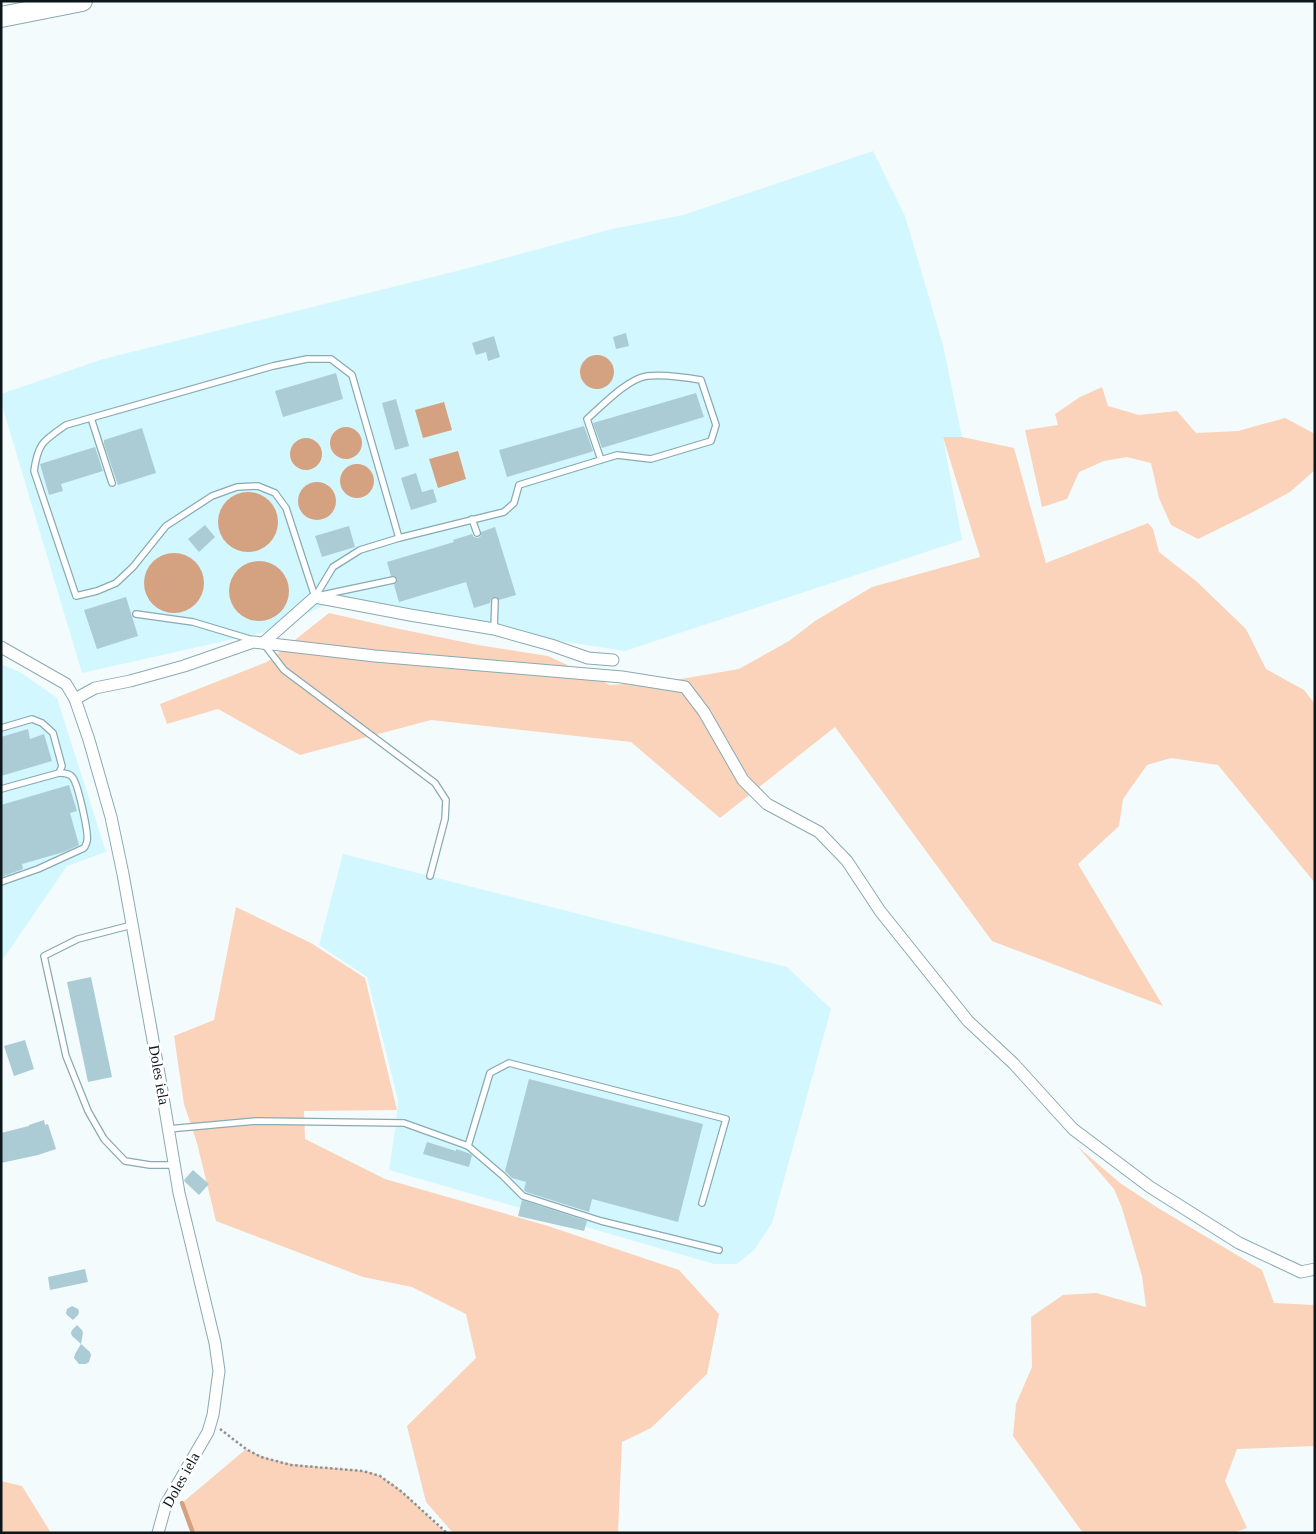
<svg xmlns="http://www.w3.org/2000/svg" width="1316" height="1534" font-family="Georgia,serif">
	<rect width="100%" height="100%" fill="#f4fbfc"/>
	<g fill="#d3f7ff">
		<polygon points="873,151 905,216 943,345 962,437 943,437 962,540 625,651 325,605 269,631 82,673 1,402 1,394 103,359 461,270 612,229 683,215"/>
		<polygon points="1,664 20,672 57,698 106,852 67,866 1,962"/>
		<polygon points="343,854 787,967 831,1009 772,1223 755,1249 737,1264 714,1264 389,1170 396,1123 398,1100 367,977 319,945"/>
	</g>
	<g fill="#fad3ba">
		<polygon points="1102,387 1108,406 1139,415 1177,411 1196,433 1238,431 1285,418 1315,434 1315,470 1290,492 1253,512 1198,539 1171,525 1159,498 1151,463 1127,457 1104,461 1079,472 1067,499 1042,507 1025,430 1058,425 1055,414 1080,397"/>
		<polygon points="943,437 962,437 1014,448 1046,563 1148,523 1153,529 1159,552 1196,581 1246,629 1266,669 1304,690 1315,704 1315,883 1218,765 1171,758 1147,765 1123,799 1119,826 1078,864 1163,1006 992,941 835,727 720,818 631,742 431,720 300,755 218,709 167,724 160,704 267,662 329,613 395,628 478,645 548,656 610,685 669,681 739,669 789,641 815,621 872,587 980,557"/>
		<polygon points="236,907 311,943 365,978 397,1110 304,1111 305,1139 385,1179 548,1226 679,1270 719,1314 707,1374 651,1428 622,1442 618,1533 453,1533 426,1502 407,1426 476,1358 466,1314 412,1287 363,1277 216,1221 197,1143 184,1104 174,1036 214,1020"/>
		<polygon points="1077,1146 1120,1183 1158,1208 1262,1270 1274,1303 1313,1305 1315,1303 1315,1446 1237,1449 1225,1481 1247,1528 1233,1533 1083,1533 1013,1436 1016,1404 1032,1367 1031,1317 1063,1295 1096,1293 1146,1307 1142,1276 1122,1208 1114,1189"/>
		<path d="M 246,1449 C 275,1464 302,1466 335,1468 C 350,1470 366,1469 380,1476 C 404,1488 425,1516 447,1533 L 193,1533 L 182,1503 Z"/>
		<polygon points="1,1481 22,1486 51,1533 1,1533"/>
	</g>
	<g fill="#d4a281">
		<circle cx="597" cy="372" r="17"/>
		<polygon points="444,402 452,430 423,438 415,410"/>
		<circle cx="346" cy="443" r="16"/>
		<circle cx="306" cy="454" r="16"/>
		<polygon points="458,451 466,479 438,488 429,459"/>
		<circle cx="357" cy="481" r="17"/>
		<circle cx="317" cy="501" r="19"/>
		<circle cx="248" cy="522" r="30"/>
		<circle cx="174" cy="583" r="30"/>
		<circle cx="259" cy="591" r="30"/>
	</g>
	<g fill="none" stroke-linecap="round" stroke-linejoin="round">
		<polyline stroke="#d4a281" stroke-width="4.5" points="182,1503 193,1533"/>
	</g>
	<g fill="#abccd4">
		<polygon points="626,333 629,346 616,349 613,337"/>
		<polygon points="494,336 500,357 488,361 486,352 476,355 472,343"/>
		<polygon points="336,373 343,399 283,417 275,391"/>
		<polygon points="696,393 704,417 602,448 593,423"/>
		<polygon points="396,399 409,446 395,450 382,403"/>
		<polygon points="584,426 593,451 591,452 507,477 499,450"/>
		<polygon points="142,428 156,473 118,485 104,444 104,440"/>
		<polygon points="95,447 103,471 61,484 63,491 49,495 40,464"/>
		<polygon points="416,473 422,492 433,489 437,502 411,510 401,478"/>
		<polygon points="205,525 215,537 199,552 188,539"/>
		<polygon points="349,526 355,547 322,557 315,536"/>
		<polygon points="495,527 516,595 499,600 497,597 493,597 491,599 490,603 474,608 466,582 399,602 394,585 397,582 397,579 395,576 391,576 387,562 454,542 453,540 472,534 474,537 478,538 481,536 481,532"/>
		<polygon points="126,597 138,636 97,649 84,610"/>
		<polygon points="28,729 30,739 44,734 52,761 1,776 1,737"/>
		<polygon points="69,785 77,811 70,813 79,845 64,852 22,864 23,869 1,877 1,805"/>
		<polygon points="91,977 112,1077 88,1082 67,982"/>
		<polygon points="25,1040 34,1069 14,1076 4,1046"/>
		<polygon points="529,1079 703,1124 678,1222 592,1199 589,1212 526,1192 524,1190 526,1182 512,1178 505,1171"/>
		<polygon points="44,1120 45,1125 48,1124 56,1149 38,1155 1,1163 1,1133 29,1126 29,1125"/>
		<polygon points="427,1142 456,1151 456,1149 468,1153 472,1155 469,1167 423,1154"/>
		<polygon points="193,1170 209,1184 199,1195 185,1182 184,1180"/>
		<polygon points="522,1200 587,1221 584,1231 518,1216"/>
		<polygon points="85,1269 88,1282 50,1290 48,1277"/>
		<polygon points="72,1306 78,1309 79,1312 78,1315 73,1320 67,1315 66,1313 67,1309"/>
		<polygon points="77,1325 82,1330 83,1333 81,1344 90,1352 91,1355 89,1362 86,1364 79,1364 74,1358 75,1354 81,1344 72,1336 71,1333 72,1330"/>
	</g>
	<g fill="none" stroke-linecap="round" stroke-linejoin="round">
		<g stroke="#89aab2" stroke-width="8">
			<g id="lane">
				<path d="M 307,359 L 331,359 L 352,375 L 399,538 L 360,550 L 333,567 L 315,597 L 286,508 L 275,493 L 258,486 L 237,487 L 212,496 L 166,526 L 133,567 L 116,583 L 97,591 L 76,596 L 34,471 C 38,443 43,441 66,425 L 273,366 Z"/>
				<polyline points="91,418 112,483"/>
				<polyline points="472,519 477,533"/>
				<path d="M 399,538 L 504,512 L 514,503 L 519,485 L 617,455 L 651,459 L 711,441 L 716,425 L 701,380 C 684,377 664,374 647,376 C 627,379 602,406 587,419 L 601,460"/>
				<polyline points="322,595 393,580"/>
				<polyline points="136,614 193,622 253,640"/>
				<polyline points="494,629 495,601"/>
				<polyline points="264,644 284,670 435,783 446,800 445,819 430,876"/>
				<polyline points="1,728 32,719 42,723 53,733 62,766 59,773 1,789"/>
				<path d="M 1,882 L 38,869 L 84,848 C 85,847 87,842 87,841 C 89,833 78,785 73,778 C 70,773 64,773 59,773"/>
				<polyline points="132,925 78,939 44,956 66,1056 88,1111 104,1139 125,1161 150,1165 174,1165"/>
				<polyline points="168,1129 257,1121 404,1123 468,1146 503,1176 523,1196 601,1221 719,1250"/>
				<polyline points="468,1146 490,1073 509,1063 726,1119 702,1203"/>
			</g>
		</g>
		<g stroke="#89aab2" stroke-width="13">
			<g id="street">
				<polyline points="263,643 375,656 622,677 685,687 704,712 743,780 767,804 819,832 847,861 880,911 968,1021 1014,1064 1073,1129 1150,1187 1239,1243 1301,1272 1315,1269"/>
				<polyline points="1,647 66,684 75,699 89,740 111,817 123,874 160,1079 179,1193 215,1343 219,1371 213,1415 208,1432 166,1504 158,1533"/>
				<polyline points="75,699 95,688 130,681 184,666 253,642 263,643 315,597 410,615 494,629 551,645 588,658 613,660"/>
			</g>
		</g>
		<g stroke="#89aab2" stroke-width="22">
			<polyline id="highway" points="1,17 82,1"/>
		</g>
		<polyline stroke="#899294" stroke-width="2.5" stroke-dasharray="2.5 2.5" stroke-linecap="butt" points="220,1429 246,1449 261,1457 291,1465 363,1471 380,1476 402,1492 447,1533"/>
		<use href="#lane" stroke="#fff" stroke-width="5.5"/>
		<use href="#street" stroke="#fff" stroke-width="11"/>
		<use href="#highway" stroke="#fff" stroke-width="20"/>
	</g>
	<g text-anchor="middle" stroke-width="5" stroke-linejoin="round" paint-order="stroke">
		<g font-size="15" fill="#0b171a" stroke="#fff">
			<text transform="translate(159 1075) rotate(80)" y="5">Doles iela</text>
			<text transform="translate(181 1480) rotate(-61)" y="5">Doles iela</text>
		</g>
	</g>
	<rect width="1316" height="1534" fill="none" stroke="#0b171a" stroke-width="5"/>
</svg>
